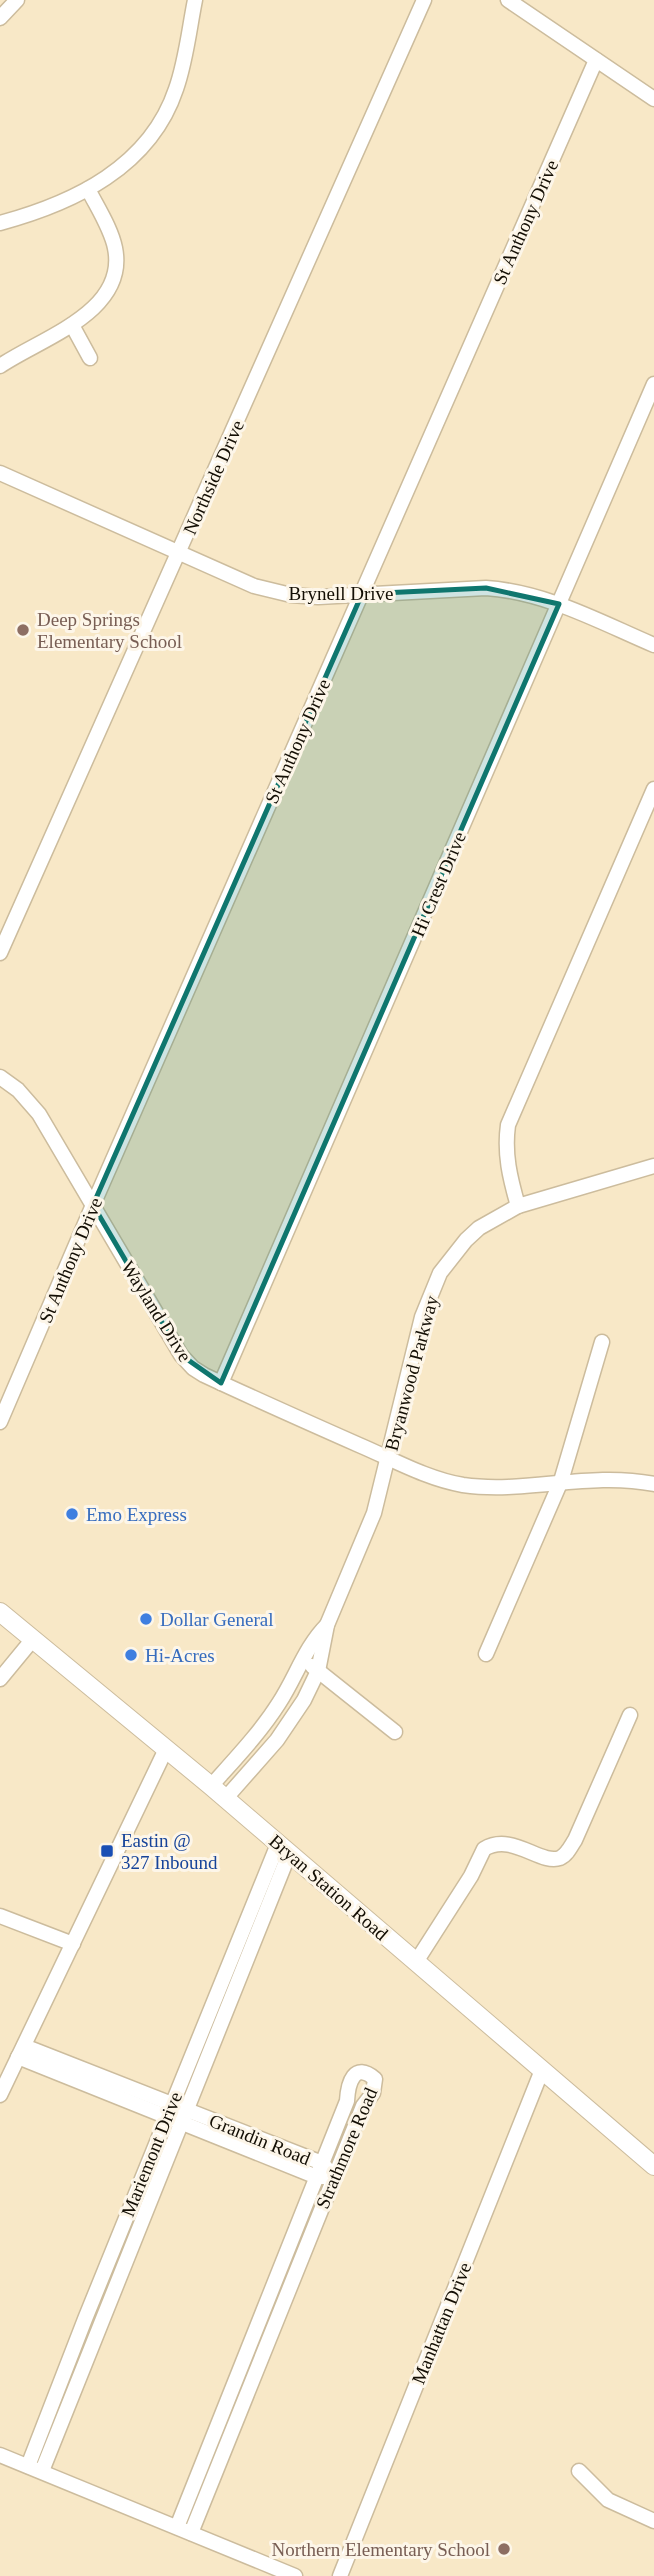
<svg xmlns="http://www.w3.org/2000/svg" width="654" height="2576" font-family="Georgia,serif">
	<rect width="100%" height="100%" fill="#f8e8c7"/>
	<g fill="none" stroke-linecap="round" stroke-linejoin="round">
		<g stroke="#ccbc9d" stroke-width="17">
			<g id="minor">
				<polyline points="508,0 654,99"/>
				<polyline points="0,18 17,0"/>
				<path d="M 0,223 C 74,203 150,167 176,89 C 186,61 189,30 195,0"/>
				<polyline points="72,325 90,358"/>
				<path d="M 0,366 C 41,338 128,312 115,248 C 111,228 97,207 88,189"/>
				<path d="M 0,473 L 254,586 L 291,595 L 318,597 L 486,588 C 546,592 600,622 654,645"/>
				<polyline points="0,953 424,0"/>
				<path d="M 0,1077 L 18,1090 L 39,1114 L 181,1355 L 193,1368 L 204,1375 C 255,1399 307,1422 359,1445 C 392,1459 427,1479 463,1485 C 527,1494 589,1471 654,1484"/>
				<path d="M 518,1206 C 510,1178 504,1154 508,1125 L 654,789"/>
				<polyline points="221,1383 654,384"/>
				<polyline points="0,1422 93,1205 596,60"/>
				<polyline points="486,1654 561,1481 602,1342"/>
				<polyline points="312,1666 395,1732"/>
				<polyline points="0,1679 33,1639"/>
				<path d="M 211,1786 C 235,1759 260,1733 279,1703 C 296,1677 305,1647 327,1625"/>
				<polyline points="225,1799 277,1740 304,1700 318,1671 327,1625 374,1513 422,1317 440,1273 466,1240 479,1228 518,1206 654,1166"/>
				<polyline points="0,1916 73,1944"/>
				<path d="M 416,1962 L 471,1876 L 484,1849 C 512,1832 540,1865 560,1858 C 567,1855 571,1846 575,1840 L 630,1715"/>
				<polyline points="24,2046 322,2163 328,2170"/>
				<polyline points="18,2057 317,2177 326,2177"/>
				<polyline points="0,2095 166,1749"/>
				<polyline points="0,2455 295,2576"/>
				<polyline points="28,2466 85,2319 278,1844"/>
				<polyline points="42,2471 289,1854"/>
				<polyline points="579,2471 608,2500 654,2521"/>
				<path d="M 177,2527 L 347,2101 C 348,2083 354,2061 375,2079 L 373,2093 L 363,2106 L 191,2533"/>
				<polyline points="340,2576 542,2070"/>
			</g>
		</g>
		<g stroke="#ccbc9d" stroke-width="20">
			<polyline id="major" points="0,1612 211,1786 654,2166"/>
		</g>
		<use href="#minor" stroke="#fff" stroke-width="14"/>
		<use href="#major" stroke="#fff" stroke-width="18"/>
	</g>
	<path fill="#0f766e" fill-opacity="0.2" stroke="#0f766e" stroke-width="5" stroke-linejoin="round" d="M 486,588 L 559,604 L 221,1383 L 181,1355 L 93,1205 L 362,594 Z"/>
	<g fill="#8d6e63" stroke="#fdf6e9" stroke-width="2.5">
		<circle cx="23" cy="630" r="7"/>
		<circle cx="504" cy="2549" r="7"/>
	</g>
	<g fill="#3f7fe0" stroke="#fdf6e9" stroke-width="2.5">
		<circle cx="72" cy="1514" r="7"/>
		<circle cx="146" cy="1619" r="7"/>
		<circle cx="131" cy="1655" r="7"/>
	</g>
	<rect fill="#1a4fb4" stroke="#fdf6e9" stroke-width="2.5" x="100" y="1844" width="14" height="14" rx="3.5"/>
	<g text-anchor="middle" stroke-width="6" stroke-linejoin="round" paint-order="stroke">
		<g font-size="19" fill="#130e04" stroke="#fdf6e9">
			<text transform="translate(525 222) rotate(-66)" y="7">St Anthony Drive</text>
			<text transform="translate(213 477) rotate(-66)" y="7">Northside Drive</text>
			<text x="341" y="600">Brynell Drive</text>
			<text transform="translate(297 741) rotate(-66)" y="7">St Anthony Drive</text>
			<text transform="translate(438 884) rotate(-67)" y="7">Hi Crest Drive</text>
			<text transform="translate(70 1260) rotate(-67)" y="7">St Anthony Drive</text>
			<text transform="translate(157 1311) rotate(58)" y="7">Wayland Drive</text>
			<text transform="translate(411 1373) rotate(-75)" y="7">Bryanwood Parkway</text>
			<text transform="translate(329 1887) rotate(41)" y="7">Bryan Station Road</text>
			<text transform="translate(260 2139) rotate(22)" y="7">Grandin Road</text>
			<text transform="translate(346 2148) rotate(-67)" y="7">Strathmore Road</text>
			<text transform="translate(151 2154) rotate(-68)" y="7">Mariemont Drive</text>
			<text transform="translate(441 2323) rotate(-68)" y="7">Manhattan Drive</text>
		</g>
		<g font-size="19" fill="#785e54" stroke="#fdf6e9" text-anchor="start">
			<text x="37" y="626">Deep Springs<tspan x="37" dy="22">Elementary School</tspan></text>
			<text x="490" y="2556" text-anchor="end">Northern Elementary School</text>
		</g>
		<g font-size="19" fill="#366cbe" stroke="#fdf6e9" text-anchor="start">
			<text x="86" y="1521">Emo Express</text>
			<text x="160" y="1626">Dollar General</text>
			<text x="145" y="1662">Hi-Acres</text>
		</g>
		<g font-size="19" fill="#164399" stroke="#fdf6e9" text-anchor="start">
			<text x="121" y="1847">Eastin @<tspan x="121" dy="22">327 Inbound</tspan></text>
		</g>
	</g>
</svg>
